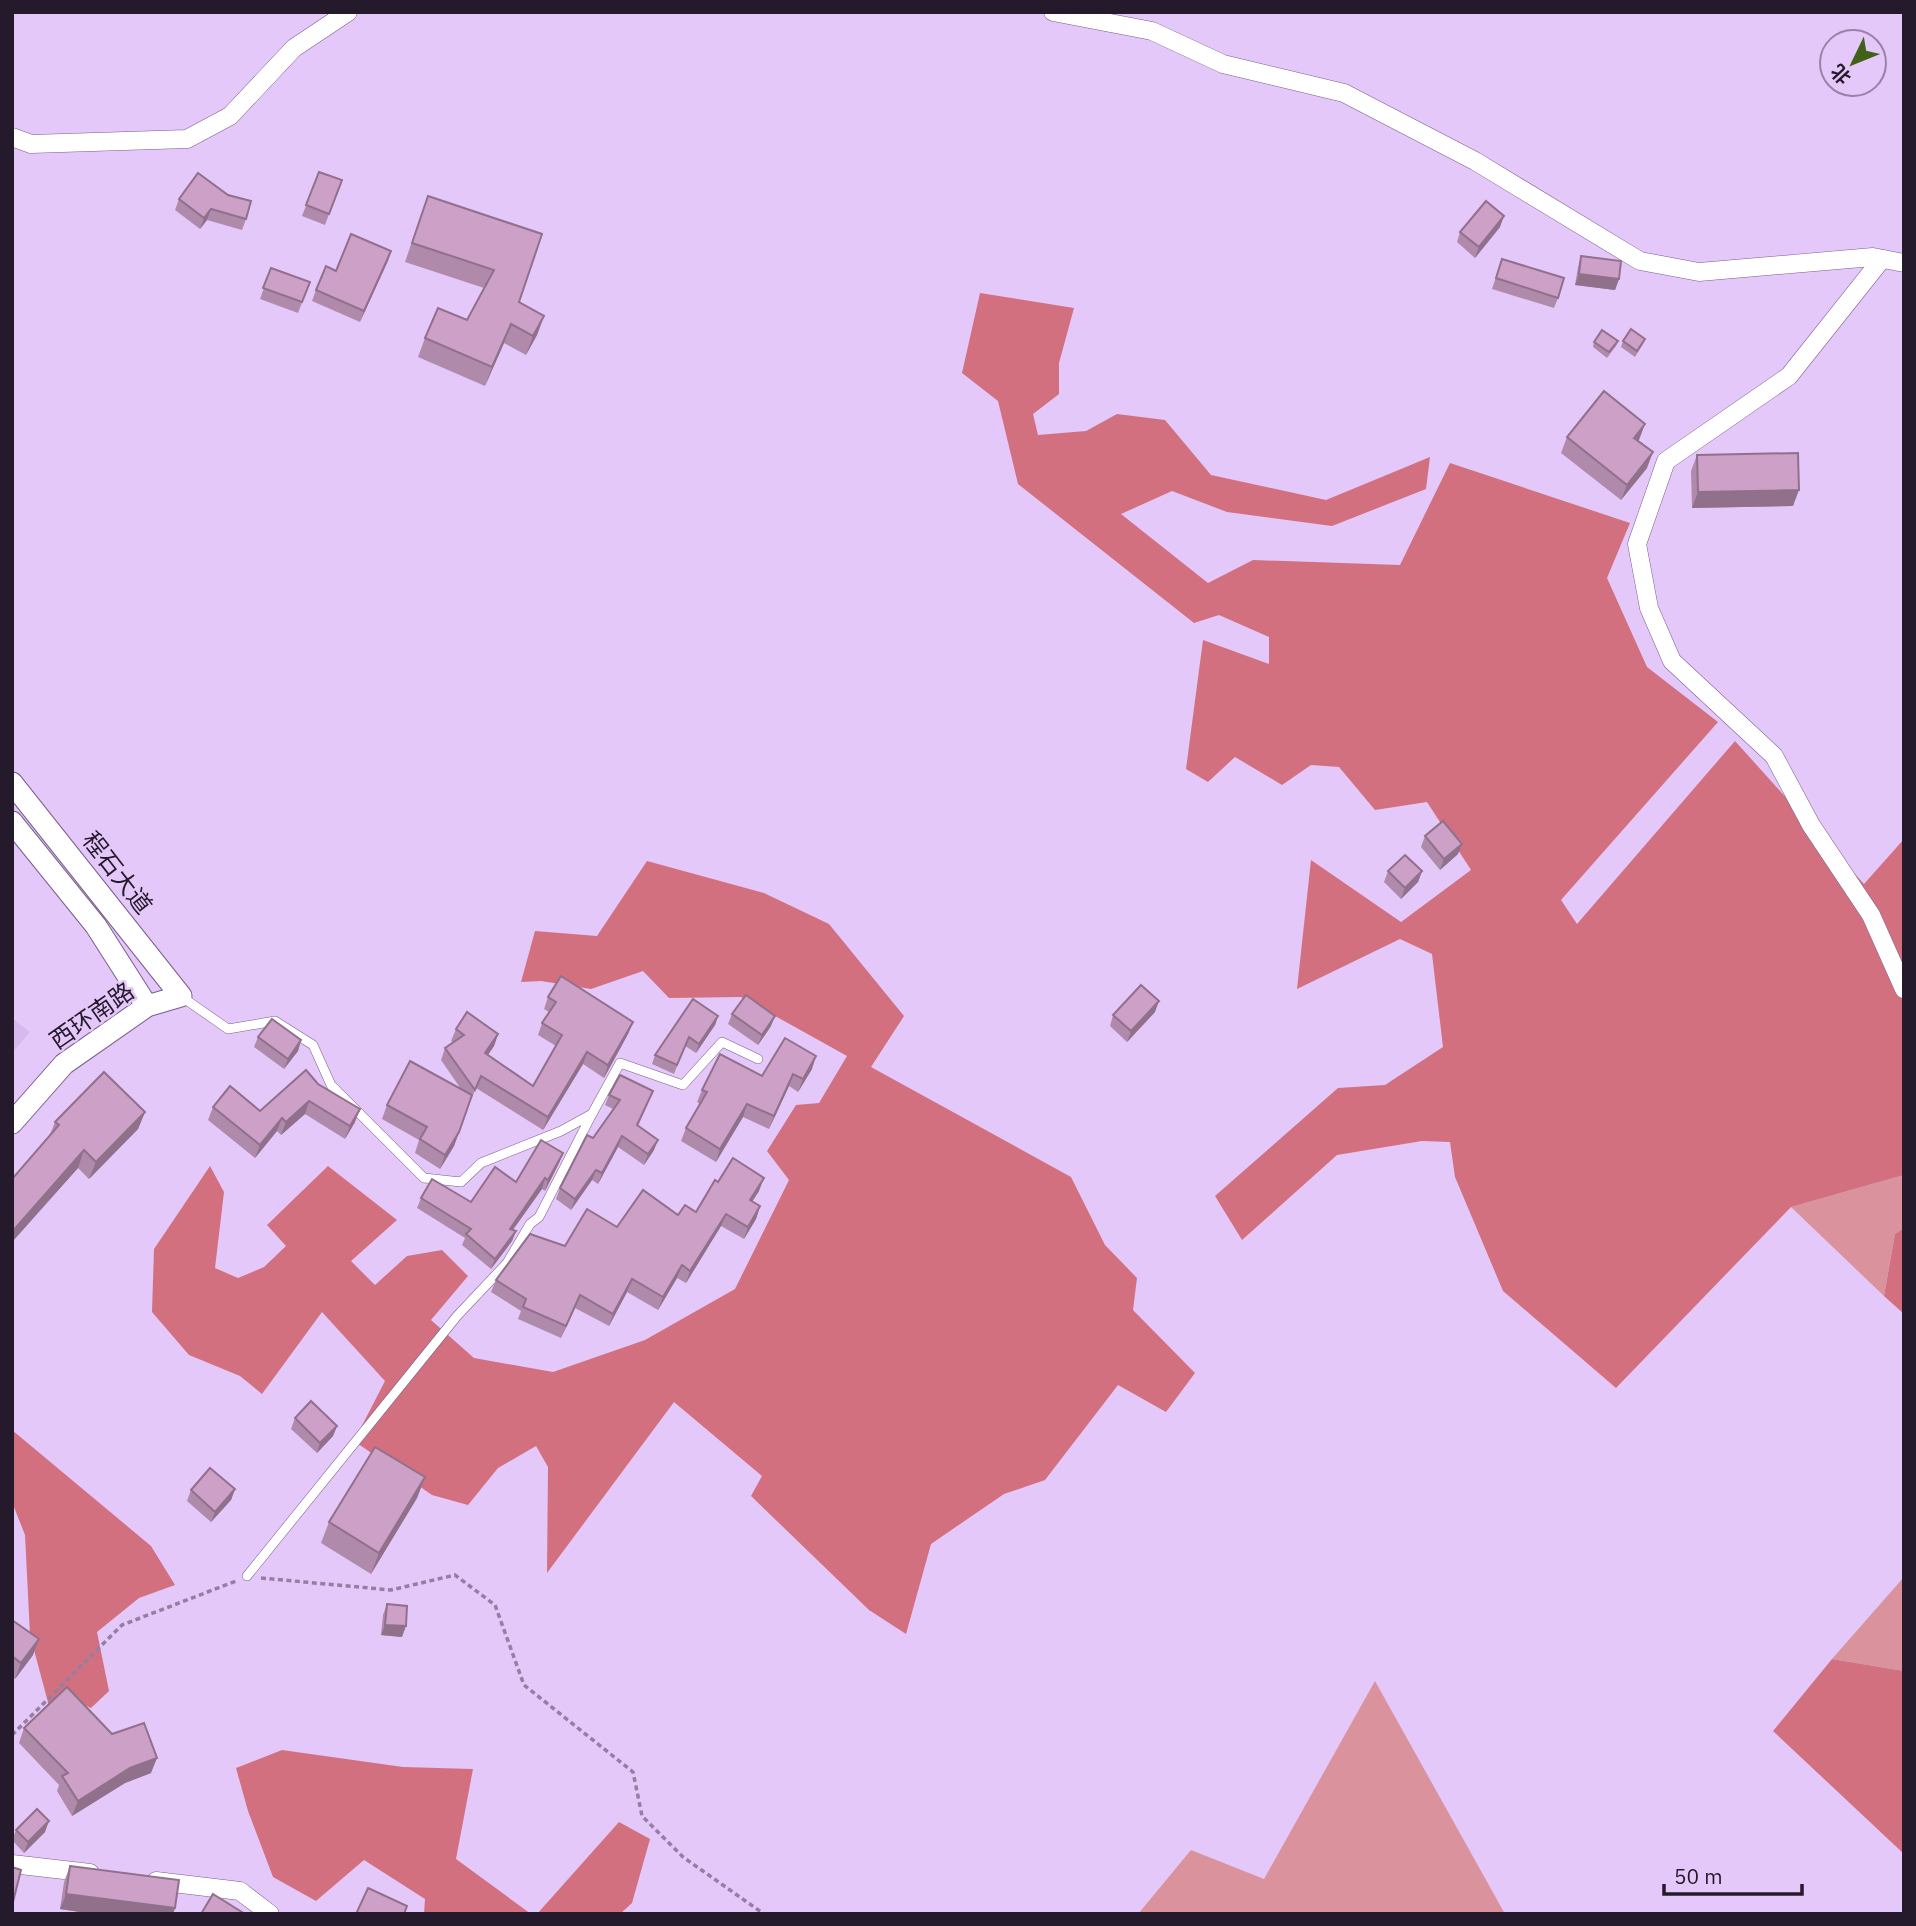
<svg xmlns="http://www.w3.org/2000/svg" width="1916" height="1926" font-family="'IBM Plex Sans','Noto Sans SC',sans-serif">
	<rect width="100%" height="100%" fill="#e5c8fa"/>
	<polygon fill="#d9b8ef" points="12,1018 30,1032 12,1053"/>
	<g fill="#da929c">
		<polygon points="1904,1175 1904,1228 1895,1234 1884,1296 1791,1207"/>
		<polygon points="1904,1577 1904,1671 1832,1659"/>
		<polygon points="1375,1681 1505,1914 1138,1914 1191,1850 1264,1879"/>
	</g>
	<g fill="#d2707f">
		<polygon points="980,293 1074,308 1059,363 1059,394 1033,414 1038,435 1086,431 1117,414 1165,420 1211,475 1326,500 1430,457 1426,489 1332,526 1227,512 1172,491 1121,514 1208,583 1253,560 1400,565 1450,463 1630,523 1607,578 1647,667 1718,722 1561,900 1577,924 1735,741 1864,884 1904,839 1904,1175 1791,1207 1616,1388 1503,1291 1455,1177 1450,1142 1422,1141 1337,1155 1242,1240 1215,1196 1338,1088 1385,1085 1443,1047 1432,954 1400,939 1297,989 1311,860 1401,922 1471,870 1427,802 1375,810 1339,767 1311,765 1282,785 1235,757 1208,782 1186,769 1203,640 1269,664 1269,637 1219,615 1194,623 1018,484 998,401 962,373"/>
		<polygon points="647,861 764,893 829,924 904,1016 871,1067 1071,1177 1105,1245 1137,1278 1133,1310 1195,1373 1166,1412 1118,1385 1045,1480 1004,1494 931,1544 906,1634 869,1610 751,1496 762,1476 674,1402 547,1573 548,1467 536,1446 498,1468 468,1505 432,1495 354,1441 385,1381 322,1312 262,1394 240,1376 189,1355 152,1312 154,1249 210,1166 224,1192 215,1268 238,1278 264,1267 286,1246 267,1225 328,1166 397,1220 351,1261 375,1285 407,1256 442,1250 468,1276 431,1320 474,1358 553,1372 645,1340 735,1289 789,1180 767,1151 796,1105 819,1103 847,1056 741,997 669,998 643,971 591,989 541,981 521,982 535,931 597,936"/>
		<polygon points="1904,1228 1904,1314 1884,1296 1895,1234"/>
		<polygon points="12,1430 151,1546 175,1585 139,1598 97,1632 109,1691 91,1708 61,1695 49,1706 30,1635 25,1535 12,1502"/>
		<polygon points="1832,1659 1904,1671 1904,1854 1773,1731"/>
		<polygon points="282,1750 403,1767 473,1769 456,1859 531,1914 424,1914 425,1899 364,1860 316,1901 273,1877 248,1811 236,1768"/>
		<polygon points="619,1822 650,1839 632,1903 620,1914 537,1914"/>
	</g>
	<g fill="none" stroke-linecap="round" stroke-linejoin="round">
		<g stroke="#795e8b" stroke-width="10">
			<g id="service">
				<polyline points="182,997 228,1029 275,1021 313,1045 331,1085 424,1178 461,1182 481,1163 561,1131 592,1114 620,1063 683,1085 722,1042 758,1059"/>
				<polyline points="247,1576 457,1316 507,1263 530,1224 539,1217 592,1114"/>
			</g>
		</g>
		<g stroke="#795e8b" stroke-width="19">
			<g id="minor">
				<polyline points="1053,12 1152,31 1223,64 1344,93 1475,161 1640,261 1699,272 1873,257 1904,263"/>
				<polyline points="12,137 31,144 187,139 230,116 294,48 348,12"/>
				<polyline points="1882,259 1789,376 1666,461 1637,544 1649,608 1672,661 1774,756 1811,825 1871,915 1904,989"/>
				<polyline points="12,1864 90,1873"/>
				<polyline points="156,1881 240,1891 270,1914"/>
			</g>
		</g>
		<g stroke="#795e8b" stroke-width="23">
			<g id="tertiary">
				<polyline points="12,783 181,996 147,1006 64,1064 12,1123"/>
				<polyline points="12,822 96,926 147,1006"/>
			</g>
		</g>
		<g stroke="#947fa3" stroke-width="3.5" stroke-dasharray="5 3.5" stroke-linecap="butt">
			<polyline points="261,1578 391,1590 455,1575 495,1605 524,1685 633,1772 642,1816 683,1857 764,1914"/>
			<polyline points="12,1735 122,1625 236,1581"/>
		</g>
		<use href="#service" stroke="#fff" stroke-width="9"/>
		<use href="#minor" stroke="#fff" stroke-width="18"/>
		<use href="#tertiary" stroke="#fff" stroke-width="21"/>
	</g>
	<g fill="#b08aab">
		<polygon points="319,172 342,180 325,225 302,216"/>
		<polygon points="228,195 246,219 242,230 207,220 200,229 175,210 179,199"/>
		<polygon points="421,215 542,234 519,302 544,316 537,335 526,355 504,343 485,386 418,357 425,338 467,320 484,288 405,262"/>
		<polygon points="1500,227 1475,258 1457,242 1460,232"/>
		<polygon points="391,251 360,322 312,301 316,290"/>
		<polygon points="1581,256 1619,279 1615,290 1575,285 1578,267"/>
		<polygon points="1502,259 1558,298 1554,308 1492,289"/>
		<polygon points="271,268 310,282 298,313 260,299"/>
		<polygon points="1645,339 1643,344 1635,357 1621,347 1623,341"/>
		<polygon points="1618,341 1616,346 1607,358 1593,347 1594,342"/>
		<polygon points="1567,437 1639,440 1638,441 1647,468 1621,500 1561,453"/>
		<polygon points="1697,455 1793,506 1692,508 1691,471"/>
		<polygon points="1425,836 1458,854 1440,870 1421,847"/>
		<polygon points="1388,871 1422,871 1418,882 1401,899 1384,882"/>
		<polygon points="548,997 633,1022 628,1034 604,1078 583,1064 543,1130 476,1088 470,1102 454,1146 440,1169 415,1153 419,1140 382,1119 387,1105 461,1089 441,1060 445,1048 453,1042 451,1041 456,1029 498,1034 494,1046 488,1055 533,1086 556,1046 538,1035 542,1023 549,1012 544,1009"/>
		<polygon points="1155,1012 1127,1042 1110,1026 1113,1015"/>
		<polygon points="732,1014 771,1026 758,1045 728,1024"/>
		<polygon points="718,1016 715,1025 696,1053 685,1046 674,1074 652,1064 655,1055"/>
		<polygon points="258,1037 301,1040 298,1051 284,1069 254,1047"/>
		<polygon points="812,1069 798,1092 789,1086 769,1129 743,1117 716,1162 681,1141 686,1128 700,1104 697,1102 702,1090 762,1076"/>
		<polygon points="318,1084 355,1122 345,1139 305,1114 281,1135 277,1131 255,1158 208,1120 213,1107 260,1111"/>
		<polygon points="653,1091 638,1126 654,1150 644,1165 618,1147 598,1184 592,1180 571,1210 556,1199 560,1188 613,1109 605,1105 609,1095"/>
		<polygon points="145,1112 138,1129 89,1179 78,1168 12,1242 12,1179 50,1135 55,1122"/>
		<polygon points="563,1153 559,1163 545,1191 542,1189 513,1230 516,1231 512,1241 491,1269 462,1245 465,1238 417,1208 421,1198 471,1202 516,1182"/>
		<polygon points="718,1182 759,1191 752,1202 760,1206 756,1219 744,1239 721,1226 686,1283 677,1278 658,1310 627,1292 609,1326 575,1308 561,1338 518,1319 521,1311 491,1292 496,1280 565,1246 617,1227 696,1212"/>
		<polygon points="295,1418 337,1426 333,1436 317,1453 291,1429"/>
		<polygon points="425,1477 417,1498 371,1574 321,1543 329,1522"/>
		<polygon points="235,1489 231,1500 211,1522 187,1501 191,1490"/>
		<polygon points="387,1604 402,1637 381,1635 383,1615"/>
		<polygon points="12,1620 33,1655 15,1679 12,1676"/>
		<polygon points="24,1728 112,1734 151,1773 125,1783 72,1816 57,1791 59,1785 19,1743"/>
		<polygon points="16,1830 45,1832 24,1853 12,1840"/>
		<polygon points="70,1866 175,1908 173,1914 93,1914 60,1909 64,1882"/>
	</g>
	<g fill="#90708b">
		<polygon points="211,209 207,220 200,229 204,218"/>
		<polygon points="1504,216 1500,227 1475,258 1479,247"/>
		<polygon points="391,251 388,261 360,322 364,311"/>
		<polygon points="1579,274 1619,279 1615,290 1575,285"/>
		<polygon points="544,316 537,335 526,355 533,336"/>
		<polygon points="511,324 504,343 485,386 492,367"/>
		<polygon points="1645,424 1639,440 1628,453 1634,438"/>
		<polygon points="1653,452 1647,468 1621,500 1627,485"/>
		<polygon points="1799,490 1793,506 1692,508 1698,492"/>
		<polygon points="1462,844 1458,854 1440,870 1444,859"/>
		<polygon points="1422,871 1418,882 1401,899 1405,888"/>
		<polygon points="1159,1001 1155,1012 1127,1042 1131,1031"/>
		<polygon points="718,1016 715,1025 696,1053 699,1044"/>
		<polygon points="775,1016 771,1026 758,1045 762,1035"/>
		<polygon points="633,1022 628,1034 604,1078 608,1065"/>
		<polygon points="498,1034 494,1046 481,1065 485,1053"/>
		<polygon points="301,1040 298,1051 284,1069 288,1059"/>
		<polygon points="587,1052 583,1064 543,1130 548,1117"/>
		<polygon points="816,1056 812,1069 798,1092 803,1079"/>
		<polygon points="793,1074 789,1086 769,1129 774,1116"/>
		<polygon points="309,1101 305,1114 281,1135 286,1122"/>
		<polygon points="747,1104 743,1117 716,1162 720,1149"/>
		<polygon points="360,1109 355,1122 345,1139 350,1126"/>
		<polygon points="145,1112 138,1129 89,1179 96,1162"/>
		<polygon points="282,1118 277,1131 255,1158 260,1145"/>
		<polygon points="459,1132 454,1146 440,1169 445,1155"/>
		<polygon points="622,1136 618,1147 598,1184 602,1173"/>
		<polygon points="658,1140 654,1150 644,1165 648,1154"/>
		<polygon points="84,1150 78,1168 12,1242 12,1232"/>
		<polygon points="563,1153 559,1163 545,1191 548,1180"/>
		<polygon points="596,1170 592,1180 571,1210 575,1199"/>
		<polygon points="545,1178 542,1189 506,1239 510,1229"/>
		<polygon points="764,1178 759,1191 745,1212 750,1200"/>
		<polygon points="760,1206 756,1219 744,1239 748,1227"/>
		<polygon points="726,1214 721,1226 686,1283 690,1271"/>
		<polygon points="516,1231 512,1241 491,1269 495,1259"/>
		<polygon points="682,1265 677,1278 658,1310 663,1297"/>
		<polygon points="632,1279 627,1292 609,1326 613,1314"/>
		<polygon points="580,1295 575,1308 561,1338 566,1326"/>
		<polygon points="337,1426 333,1436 317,1453 320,1443"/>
		<polygon points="425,1477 417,1498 371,1574 379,1553"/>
		<polygon points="235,1489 231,1500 211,1522 215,1512"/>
		<polygon points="385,1625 406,1626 402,1637 381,1635"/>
		<polygon points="39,1639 33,1655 15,1679 21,1663"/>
		<polygon points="157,1758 151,1773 125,1783 72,1816 78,1801 130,1768"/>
		<polygon points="49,1821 45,1832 24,1853 28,1842"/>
		<polygon points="66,1894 175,1908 173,1914 93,1914 60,1909"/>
	</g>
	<g fill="#cda0c7" stroke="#90708b" stroke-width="2">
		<polygon points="319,172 342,180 329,214 306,205"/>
		<polygon points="198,173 228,195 251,201 246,219 211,209 204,218 179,199"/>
		<polygon points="428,196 542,234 519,302 544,316 533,336 511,324 492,367 425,338 438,308 467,320 494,270 412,243"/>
		<polygon points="1486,201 1504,216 1479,247 1460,232"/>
		<polygon points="351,234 391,251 364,311 316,290 326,266 336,271"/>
		<polygon points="1581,256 1621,261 1619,279 1579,274"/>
		<polygon points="1502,259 1564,278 1558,298 1496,278"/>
		<polygon points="271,268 310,282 302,302 263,288"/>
		<polygon points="1631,329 1645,339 1637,351 1623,341"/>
		<polygon points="1602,330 1618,341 1609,352 1594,342"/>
		<polygon points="1604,391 1645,424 1634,438 1653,452 1627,485 1567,437"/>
		<polygon points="1798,453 1799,490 1698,492 1697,455"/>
		<polygon points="1443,821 1462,844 1444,859 1425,836"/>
		<polygon points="1405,855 1422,871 1405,888 1388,871"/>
		<polygon points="561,976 633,1022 608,1065 587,1052 548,1117 481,1076 475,1090 445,1048 464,1035 456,1029 467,1012 498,1034 485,1053 533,1086 562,1035 542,1023 556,1002 548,997"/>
		<polygon points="1141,985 1159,1001 1131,1031 1113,1015"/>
		<polygon points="746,995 775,1016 762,1035 732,1014"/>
		<polygon points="693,999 718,1016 699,1044 689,1037 677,1065 655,1055"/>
		<polygon points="272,1019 301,1040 288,1059 258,1037"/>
		<polygon points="785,1038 816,1056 803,1079 793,1074 774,1116 747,1104 720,1149 686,1128 707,1092 702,1090 720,1054 762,1076"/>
		<polygon points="410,1061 472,1095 459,1132 445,1155 420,1139 427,1127 387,1105"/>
		<polygon points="306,1070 318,1084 360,1109 350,1126 309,1101 286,1122 282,1118 260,1145 213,1107 230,1086 260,1111"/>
		<polygon points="104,1072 145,1112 96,1162 84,1150 12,1232 12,1179 59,1125 55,1122"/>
		<polygon points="620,1075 653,1091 637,1125 658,1140 648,1154 622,1136 602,1173 596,1170 575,1199 560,1188 587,1135 593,1138 620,1100 609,1095"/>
		<polygon points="541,1140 563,1153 548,1180 545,1178 510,1229 516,1231 495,1259 466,1234 471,1229 421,1198 432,1179 471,1202 495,1167 516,1182"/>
		<polygon points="733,1158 764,1178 750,1200 760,1206 748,1227 726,1214 690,1271 682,1265 663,1297 632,1279 613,1314 580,1295 566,1326 523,1307 526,1299 496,1280 530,1234 565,1246 587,1209 617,1227 643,1190 678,1215 685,1205 696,1212 715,1180 718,1182"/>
		<polygon points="311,1401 337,1426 320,1443 295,1418"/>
		<polygon points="375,1447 425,1477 379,1553 329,1522"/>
		<polygon points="210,1468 235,1489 215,1512 191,1490"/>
		<polygon points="387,1604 407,1606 406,1626 385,1625"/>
		<polygon points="12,1620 39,1639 21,1663 12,1656"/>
		<polygon points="67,1687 112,1734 144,1723 157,1758 130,1768 78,1801 62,1776 68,1773 24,1728"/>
		<polygon points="37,1809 49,1821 28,1842 16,1830"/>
		<polygon points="70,1866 179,1880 175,1908 66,1894"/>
		<polygon points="12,1867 21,1870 13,1902 12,1902"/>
		<polygon points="368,1888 407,1906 404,1914 356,1914"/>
		<polygon points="213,1894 245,1914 201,1914"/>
	</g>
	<g text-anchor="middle" stroke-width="5" stroke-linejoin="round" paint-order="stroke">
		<g font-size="24" fill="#251a2c" stroke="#e5c8fa">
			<text transform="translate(117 873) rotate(52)" y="8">程石大道</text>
			<text transform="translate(92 1016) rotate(-35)" y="8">西环南路</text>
		</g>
	</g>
	<rect width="1916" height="1926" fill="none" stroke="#251a2c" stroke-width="28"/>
	<g transform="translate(1853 63) rotate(227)"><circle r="33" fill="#e5c8fa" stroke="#9882a8" stroke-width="2"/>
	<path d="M0-5L12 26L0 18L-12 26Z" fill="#406117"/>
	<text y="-10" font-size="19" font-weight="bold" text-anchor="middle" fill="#251a2c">北</text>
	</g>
	<path d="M1664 1884v10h138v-10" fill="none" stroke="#251a2c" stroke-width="3.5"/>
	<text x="1674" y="1884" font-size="21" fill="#251a2c" stroke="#e5c8fa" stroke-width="5" paint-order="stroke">50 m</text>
</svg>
